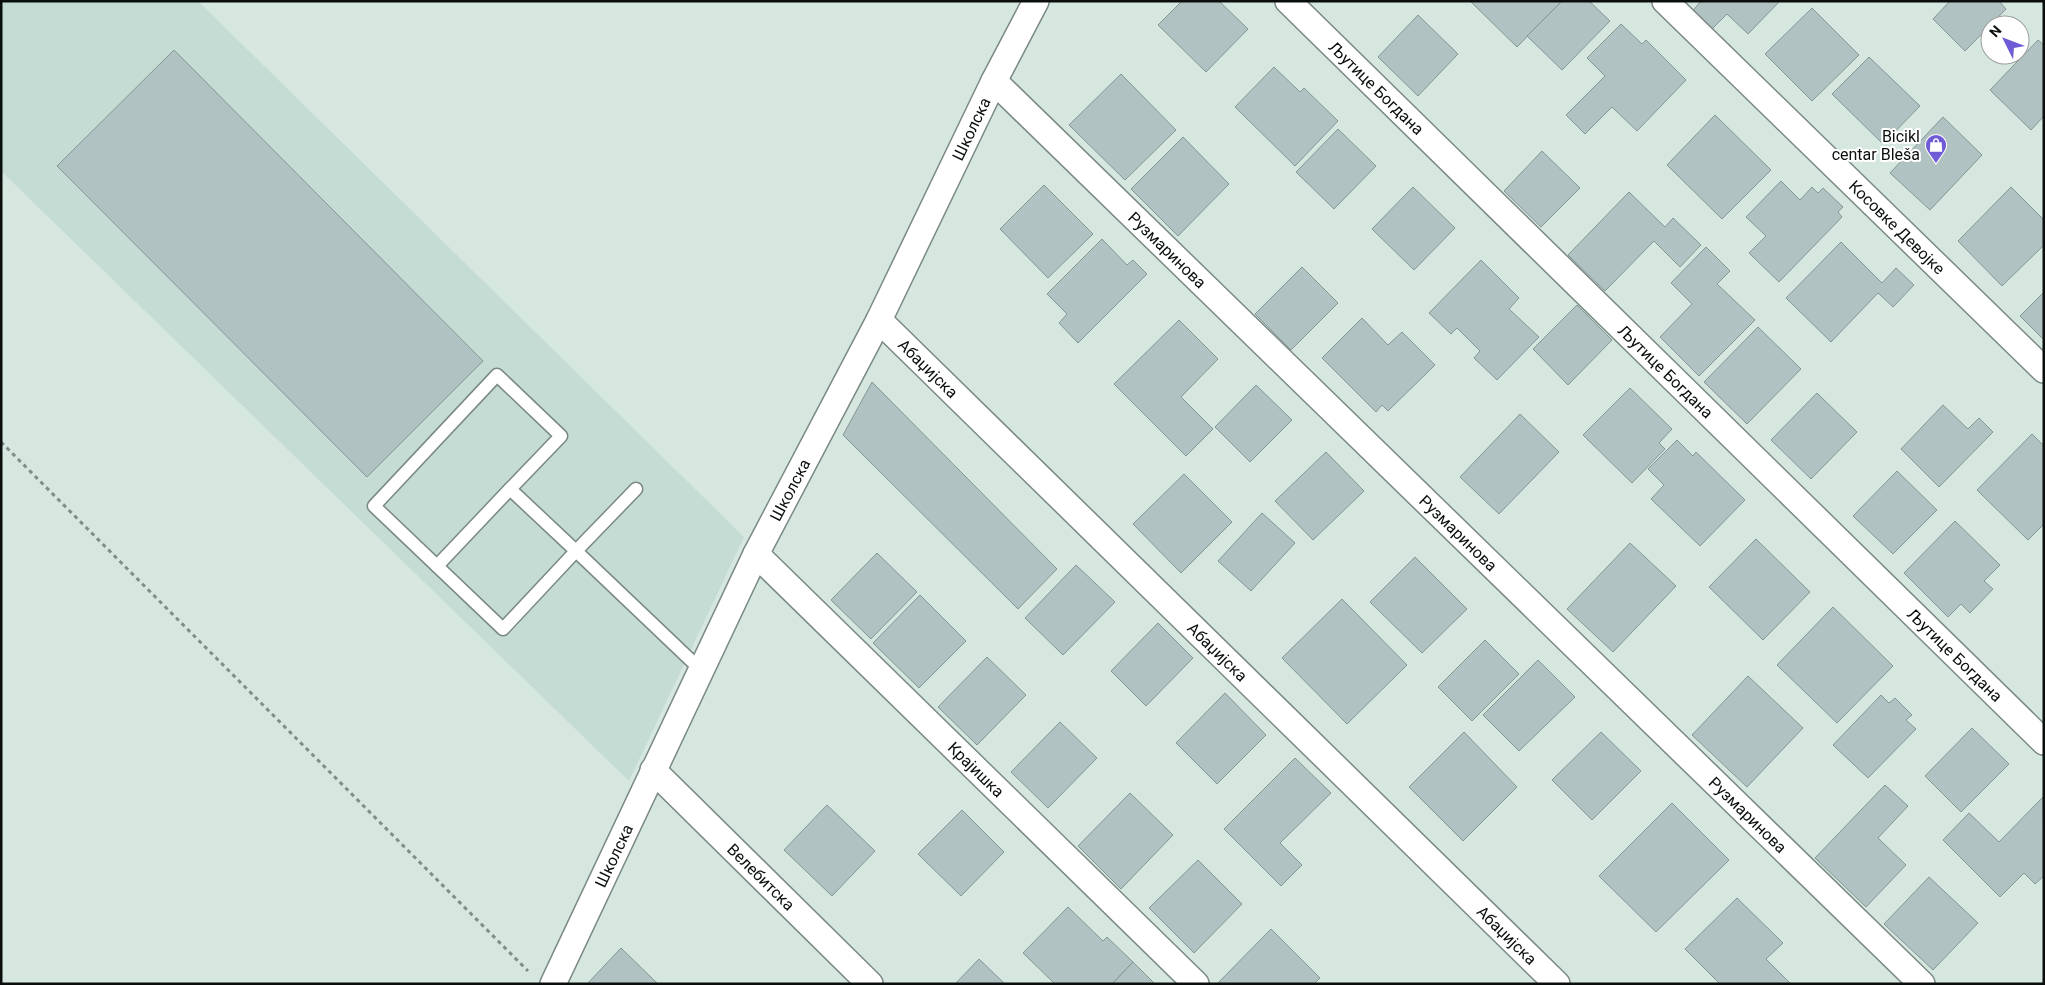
<svg xmlns="http://www.w3.org/2000/svg" width="2045" height="985" font-family="Roboto,sans-serif">
	<rect width="100%" height="100%" fill="#d6e7e0"/>
	<polygon fill="#c4dcd3" points="1,1 198,1 744,537 629,781 1,171"/>
	<g fill="#b1c2c2" stroke="#859695">
		<polygon points="1182,1 1219,1 1248,29 1206,72 1158,25"/>
		<polygon points="1470,1 1562,1 1517,47"/>
		<polygon points="1562,1 1589,1 1610,21 1562,70 1527,36"/>
		<polygon points="1701,1 1780,1 1748,34 1727,14 1710,31 1691,13"/>
		<polygon points="1950,1 1999,1 2006,9 1965,51 1933,19"/>
		<polygon points="1812,8 1859,55 1812,101 1765,54"/>
		<polygon points="1418,15 1458,54 1418,96 1378,57"/>
		<polygon points="1621,24 1642,44 1646,40 1686,80 1637,131 1612,107 1585,134 1566,115 1605,76 1587,58"/>
		<polygon points="2038,40 2044,45 2044,116 2031,130 1990,90"/>
		<polygon points="174,50 483,361 367,477 57,166"/>
		<polygon points="1869,57 1920,106 1883,144 1832,94"/>
		<polygon points="1274,67 1300,92 1304,88 1338,121 1295,166 1235,107"/>
		<polygon points="1121,74 1176,130 1125,180 1069,125"/>
		<polygon points="1715,115 1771,170 1722,219 1667,165"/>
		<polygon points="1943,117 1982,155 1930,210 1890,173"/>
		<polygon points="1338,129 1376,166 1334,209 1296,172"/>
		<polygon points="1183,137 1229,184 1178,236 1131,189"/>
		<polygon points="1542,151 1580,188 1541,227 1504,191"/>
		<polygon points="1781,181 1800,200 1812,187 1818,193 1823,188 1843,207 1838,212 1842,217 1779,282 1749,253 1766,236 1746,217"/>
		<polygon points="1044,185 1093,234 1048,278 1000,229"/>
		<polygon points="1413,187 1455,228 1414,270 1372,229"/>
		<polygon points="2011,187 2044,220 2044,245 2002,286 1958,241"/>
		<polygon points="1629,192 1665,227 1673,218 1701,245 1680,267 1654,241 1605,291 1568,255"/>
		<polygon points="1102,239 1127,265 1133,260 1147,274 1078,343 1059,323 1067,314 1047,294"/>
		<polygon points="1841,242 1882,283 1896,268 1914,285 1893,307 1878,293 1831,342 1786,298"/>
		<polygon points="1706,247 1730,271 1717,284 1755,320 1699,376 1660,337 1692,304 1671,283"/>
		<polygon points="1481,260 1519,298 1509,309 1539,337 1497,380 1474,358 1480,351 1457,328 1451,334 1429,313"/>
		<polygon points="1302,267 1338,303 1291,350 1255,314"/>
		<polygon points="2044,292 2044,340 2020,316"/>
		<polygon points="1577,305 1612,340 1568,385 1533,349"/>
		<polygon points="1362,318 1388,345 1402,332 1435,365 1388,411 1382,405 1376,412 1322,358"/>
		<polygon points="1179,320 1218,359 1181,397 1213,429 1186,456 1114,384"/>
		<polygon points="1758,327 1801,369 1747,424 1704,382"/>
		<polygon points="872,382 1057,569 1018,609 843,435"/>
		<polygon points="1256,385 1292,420 1250,462 1215,427"/>
		<polygon points="1630,388 1672,429 1659,443 1665,449 1632,483 1583,435"/>
		<polygon points="1817,393 1857,432 1811,479 1771,440"/>
		<polygon points="1943,405 1968,429 1979,418 1993,432 1939,487 1901,449"/>
		<polygon points="1520,414 1559,452 1499,514 1460,477"/>
		<polygon points="2032,434 2044,446 2044,524 2028,540 1977,490"/>
		<polygon points="1677,440 1693,456 1696,452 1745,500 1700,546 1651,499 1664,485 1648,469"/>
		<polygon points="1326,452 1364,491 1313,540 1275,501"/>
		<polygon points="1897,471 1937,510 1893,554 1853,516"/>
		<polygon points="1184,474 1232,522 1181,573 1133,524"/>
		<polygon points="1262,513 1295,543 1251,591 1218,561"/>
		<polygon points="1955,521 2000,565 1984,581 1993,589 1970,613 1961,604 1948,617 1904,573"/>
		<polygon points="1756,539 1810,592 1763,640 1709,587"/>
		<polygon points="1630,543 1676,586 1613,652 1567,609"/>
		<polygon points="877,553 917,592 871,639 831,600"/>
		<polygon points="1415,557 1467,609 1422,653 1370,602"/>
		<polygon points="1076,565 1115,602 1063,655 1025,618"/>
		<polygon points="920,595 966,641 919,688 873,643"/>
		<polygon points="1342,599 1407,665 1347,724 1282,658"/>
		<polygon points="1833,607 1893,666 1837,723 1777,665"/>
		<polygon points="1158,623 1193,658 1146,706 1111,671"/>
		<polygon points="1485,640 1519,674 1472,721 1438,687"/>
		<polygon points="987,657 1026,695 977,745 938,707"/>
		<polygon points="1538,660 1575,697 1519,751 1483,715"/>
		<polygon points="1748,676 1803,728 1747,787 1692,735"/>
		<polygon points="1225,693 1266,735 1217,784 1176,743"/>
		<polygon points="1881,695 1889,703 1895,698 1912,715 1906,720 1916,729 1868,778 1833,745"/>
		<polygon points="1060,722 1097,758 1048,808 1011,772"/>
		<polygon points="1972,728 2009,764 1961,812 1925,776"/>
		<polygon points="1464,732 1517,787 1463,841 1409,787"/>
		<polygon points="1601,732 1641,771 1592,820 1552,780"/>
		<polygon points="1295,758 1331,793 1280,843 1302,865 1281,886 1224,829"/>
		<polygon points="1885,785 1908,806 1878,838 1906,865 1866,907 1815,858"/>
		<polygon points="1130,793 1173,835 1121,889 1078,846"/>
		<polygon points="2043,797 2044,876 2035,884 2024,873 2000,897 1943,840 1969,813 1999,842"/>
		<polygon points="1672,803 1729,860 1656,932 1599,876"/>
		<polygon points="827,805 875,851 832,896 784,850"/>
		<polygon points="962,810 1004,852 961,896 918,854"/>
		<polygon points="1198,860 1242,904 1194,953 1149,908"/>
		<polygon points="1929,877 1978,923 1933,970 1884,924"/>
		<polygon points="1737,898 1783,943 1766,959 1791,984 1720,984 1685,949"/>
		<polygon points="1068,907 1103,941 1107,937 1133,962 1112,984 1055,984 1023,953"/>
		<polygon points="1271,929 1320,978 1314,984 1217,984"/>
		<polygon points="621,948 658,984 587,984"/>
		<polygon points="979,959 1005,984 955,984"/>
		<polygon points="1133,962 1155,984 1112,984"/>
	</g>
	<g fill="none" stroke-linecap="round" stroke-linejoin="round">
		<g stroke="#7a8983" stroke-width="15">
			<g id="service">
				<polyline points="636,489 576,551 510,489 561,436 497,375 374,506 503,629 576,551 701,670"/>
				<polyline points="437,566 510,489"/>
			</g>
		</g>
		<g stroke="#7a8983" stroke-width="28">
			<g id="minor">
				<path id="s1" d="M 1288,1 L 2044,742"/>
				<path id="s2" d="M 1665,1 L 2044,370"/>
				<path id="s3" d="M 994,81 L 1922,984"/>
				<path id="s4" d="M 879,320 L 1557,984"/>
				<path id="s5" d="M 756,554 L 1196,984"/>
				<path id="s6" d="M 653,770 L 870,984"/>
				<path id="s7" d="M 553,984 L 756,554 L 879,320 L 994,81 L 1036,1"/>
			</g>
		</g>
		<polyline stroke="#818d88" stroke-width="3" stroke-dasharray="4 4" stroke-linecap="butt" points="1,442 528,971"/>
		<use href="#service" stroke="#fff" stroke-width="12"/>
		<use href="#minor" stroke="#fff" stroke-width="25"/>
	</g>
	<defs>
		<g id="shop-pin" transform="scale(1.125)"><path d="M0 17L-7.5 6A9.5 9.5 0 1 1 7.5 6Z" fill="#6e5bd5" stroke="#fff"/><path d="M-5-2.5h2.3a2.7 3.5 0 0 1 5.4 0H5L5.5 6h-11ZM-1.5-2.5h3a1.5 2.3 0 0 0-3 0Z" fill="#fff"/></g>
	</defs>
	<g fill-rule="evenodd">
		<use href="#shop-pin" x="1936" y="145"/>
	</g>
	<g text-anchor="middle" stroke-width="4" stroke-linejoin="round" paint-order="stroke">
		<g font-size="16" fill="#0a0f0d" stroke="#fff">
			<text dy="6" stroke="none"><textPath href="#s1" startOffset="124">Љутице Богдана</textPath></text>
			<text dy="6" stroke="none"><textPath href="#s7" startOffset="952">Школска</textPath></text>
			<text dy="6" stroke="none"><textPath href="#s2" startOffset="324">Косовке Девојке</textPath></text>
			<text dy="6" stroke="none"><textPath href="#s3" startOffset="242">Рузмаринова</textPath></text>
			<text dy="6" stroke="none"><textPath href="#s4" startOffset="69">Абаџијска</textPath></text>
			<text dy="6" stroke="none"><textPath href="#s1" startOffset="529">Љутице Богдана</textPath></text>
			<text dy="6" stroke="none"><textPath href="#s7" startOffset="548">Школска</textPath></text>
			<text dy="6" stroke="none"><textPath href="#s3" startOffset="648">Рузмаринова</textPath></text>
			<text dy="6" stroke="none"><textPath href="#s4" startOffset="474">Абаџијска</textPath></text>
			<text dy="6" stroke="none"><textPath href="#s1" startOffset="934">Љутице Богдана</textPath></text>
			<text dy="6" stroke="none"><textPath href="#s5" startOffset="308">Крајишка</textPath></text>
			<text dy="6" stroke="none"><textPath href="#s3" startOffset="1052">Рузмаринова</textPath></text>
			<text dy="6" stroke="none"><textPath href="#s7" startOffset="142">Школска</textPath></text>
			<text dy="6" stroke="none"><textPath href="#s6" startOffset="152">Велебитска</textPath></text>
			<text dy="6" stroke="none"><textPath href="#s4" startOffset="879">Абаџијска</textPath></text>
		</g>
		<g font-size="16" fill="#0a0f0d" stroke="#fff" text-anchor="end">
			<text x="1920" y="142">Bicikl<tspan x="1920" dy="18">centar Bleša</tspan></text>
		</g>
	</g>
	<rect width="2045" height="985" fill="none" stroke="#0a0f0d" stroke-width="5"/>
	<g transform="translate(2005 40) rotate(312)"><circle r="24" fill="#ffffff" stroke="#9d9f9e"/>
	<path d="M0-4L9 19L0 12L-9 19Z" fill="#6e5bd5"/>
	<text y="-8" font-size="14" font-weight="bold" text-anchor="middle" fill="#0a0f0d">N</text>
	</g>
</svg>
